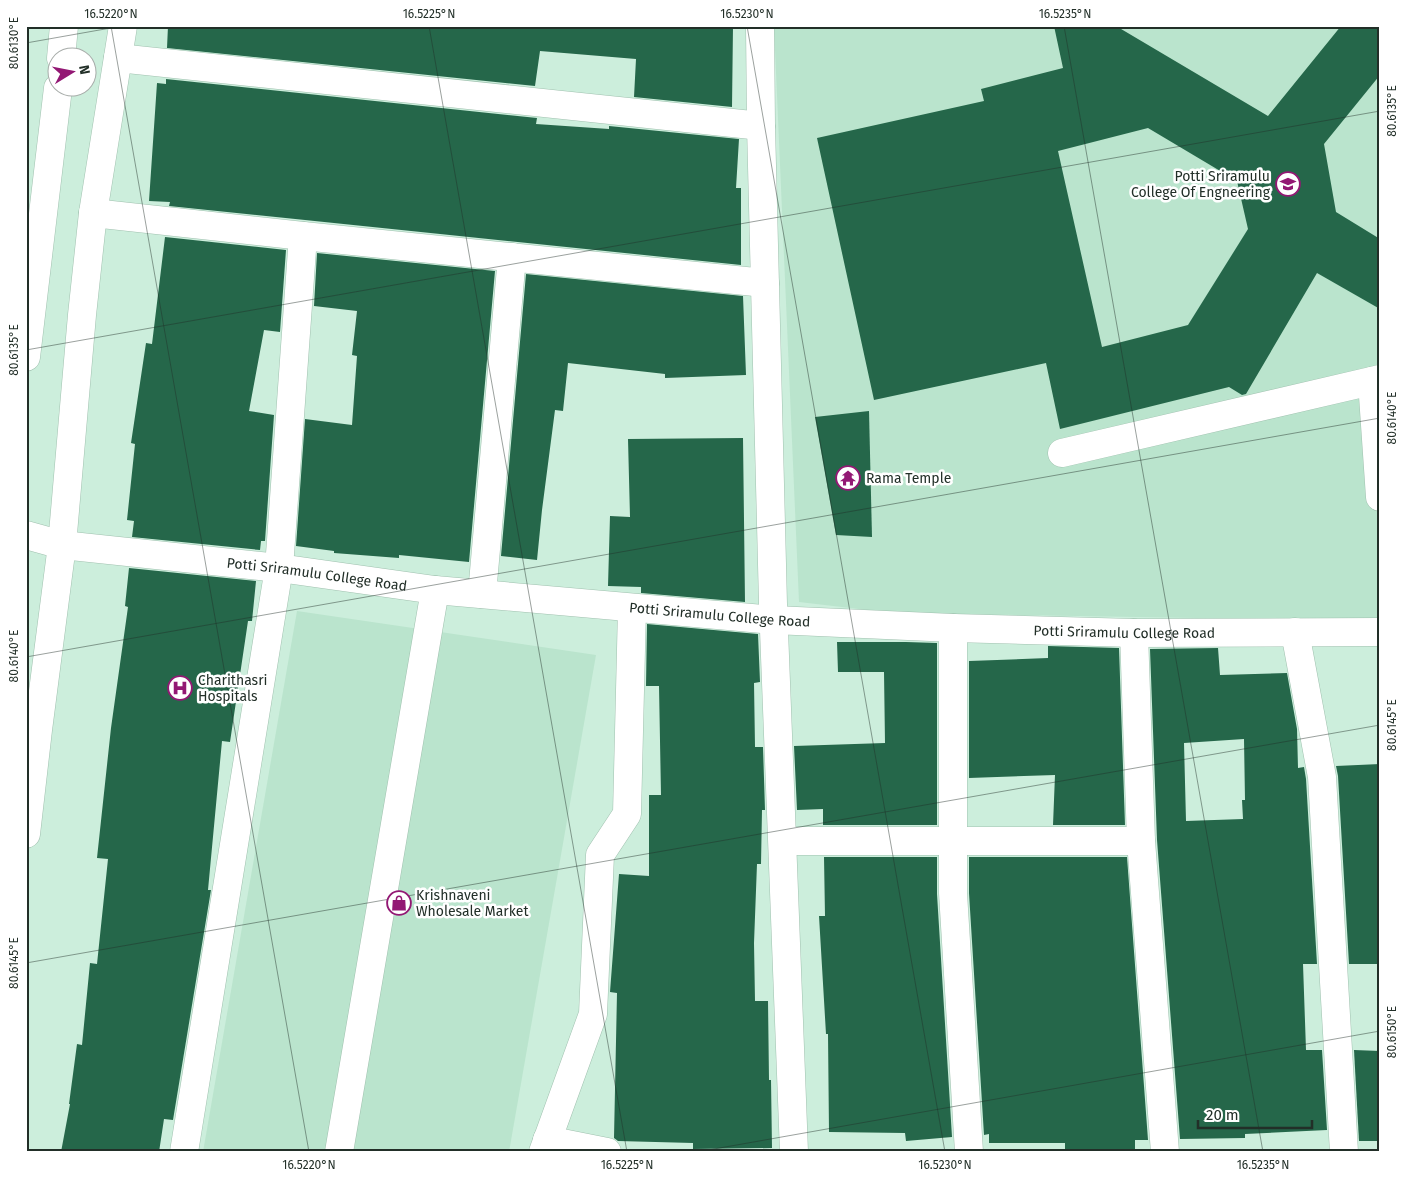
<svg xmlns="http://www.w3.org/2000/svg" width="1406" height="1178" font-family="'Fira Sans',sans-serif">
	<rect width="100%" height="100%" fill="#cceedc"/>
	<g fill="#bae4cd">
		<polygon points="774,26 1380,26 1380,621 893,613 799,602"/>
		<polygon points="297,611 596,655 509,1152 203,1152"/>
	</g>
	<g fill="#25674a" fill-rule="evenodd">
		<polygon points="168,26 733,26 732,107 634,97 636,59 540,51 535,86 167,48"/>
		<path d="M 1054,26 L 1116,26 L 1268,116 L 1341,26 L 1380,26 L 1380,75 L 1324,144 L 1336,212 L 1380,239 L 1380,309 L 1317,273 L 1246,394 L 1242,395 L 1229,387 L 1060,429 L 1046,363 L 874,400 L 817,138 L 984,101 L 981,89 L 1063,68 ZM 1148,128 L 1237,181 L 1248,229 L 1188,325 L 1102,347 L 1058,151 Z"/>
		<polygon points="166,79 537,118 536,124 609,129 609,126 739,139 736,188 741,188 741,265 305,220 169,206 170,202 149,201 157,83 166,84"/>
		<polygon points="165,237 286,250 280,332 264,330 249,411 274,415 265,541 261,541 260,550 132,537 134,521 127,520 135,444 131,443 146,343 152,344"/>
		<polygon points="317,253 495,271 469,562 399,555 399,558 334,553 334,551 296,546 305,419 352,425 357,356 352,355 357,311 314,306"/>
		<polygon points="526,274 743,296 746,375 665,378 665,374 568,363 563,411 555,410 542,510 537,560 501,556"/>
		<polygon points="869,411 872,537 836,535 815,417"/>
		<polygon points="743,438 745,602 641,593 641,587 608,586 610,516 630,517 628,439"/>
		<polygon points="129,568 256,581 252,621 248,621 230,742 222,741 208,890 211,890 173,1120 164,1119 159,1152 61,1152 70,1104 69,1104 77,1044 82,1045 90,963 97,964 108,859 97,858 111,728 128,607 125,606"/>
		<polygon points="647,624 758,634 760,682 754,683 755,747 763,747 765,810 762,810 761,864 757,864 754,943 755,1001 768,1001 769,1080 771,1080 772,1148 693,1149 693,1143 618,1141 614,1138 617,993 610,992 619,874 649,876 649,795 661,795 659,686 646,686"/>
		<polygon points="837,642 906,642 937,643 937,825 823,825 823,809 797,810 794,746 885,743 884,672 838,672"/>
		<polygon points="1048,646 1119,648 1125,825 1053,825 1055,775 969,778 969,661 1048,658"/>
		<path d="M 1218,648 L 1220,675 L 1287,673 L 1297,729 L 1298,768 L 1304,767 L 1306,779 L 1317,964 L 1303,964 L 1306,1050 L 1322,1050 L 1327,1130 L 1245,1134 L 1245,1138 L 1180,1139 L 1157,840 L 1150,649 ZM 1244,739 L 1245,800 L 1242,800 L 1243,819 L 1186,821 L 1184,743 Z"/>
		<polygon points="1380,764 1380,964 1349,964 1338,776 1336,766"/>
		<polygon points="824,857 937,857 937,894 952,1137 906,1141 905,1133 829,1132 828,1034 826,1034 819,916 825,916"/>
		<polygon points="969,857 1127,857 1148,1140 1135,1140 1135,1149 1065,1149 1065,1143 989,1143 989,1134 984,1135 969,893"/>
		<polygon points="1354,1050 1380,1051 1380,1141 1359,1141"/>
	</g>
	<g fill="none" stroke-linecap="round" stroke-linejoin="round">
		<g stroke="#a0c1af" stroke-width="29">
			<g id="minor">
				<polyline points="760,26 761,126 773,604 794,1152"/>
				<polyline points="61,58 64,26"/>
				<polyline points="118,58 761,126"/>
				<polyline points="93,213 303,236 765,283"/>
				<polyline points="26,357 58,88"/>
				<polyline points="1372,381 1380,497"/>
				<polyline points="1062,453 1380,379"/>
				<path id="s1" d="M 26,535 L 62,545 L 279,568 L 435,590 L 774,620 L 953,628 L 1134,633 L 1380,632"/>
				<polyline points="482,594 512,257"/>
				<polyline points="953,628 953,893 969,1152"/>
				<polyline points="1295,632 1322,777 1344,1152"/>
				<polyline points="1134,633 1141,841 1165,1152"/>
				<polyline points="26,834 38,730 62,545 82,315 93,213 123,26"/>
				<polyline points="783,841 1141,841"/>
				<polyline points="547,1140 607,1152"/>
				<polyline points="184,1152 279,568 303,236"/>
				<polyline points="339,1152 435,590"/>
				<polyline points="543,1152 593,1014 600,855 627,814 632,608"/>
			</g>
		</g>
		<use href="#minor" stroke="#fff" stroke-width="28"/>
	</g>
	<path fill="none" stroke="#222f28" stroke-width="1" stroke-opacity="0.45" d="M 111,26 L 309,1152M 429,26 L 627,1152M 747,26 L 945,1152M 1064,26 L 1263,1152M 26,43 L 122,26M 26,350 L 1380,111M 26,657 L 1380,418M 26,963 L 1380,725M 697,1152 L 1380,1031"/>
	<defs>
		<g id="university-ring" transform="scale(1.25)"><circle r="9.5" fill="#fff" stroke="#931874" stroke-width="1.5"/><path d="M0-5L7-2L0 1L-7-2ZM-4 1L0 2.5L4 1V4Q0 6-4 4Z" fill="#931874"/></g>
		<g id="temple-ring" transform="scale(1.25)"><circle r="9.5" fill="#fff" stroke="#931874" stroke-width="1.5"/><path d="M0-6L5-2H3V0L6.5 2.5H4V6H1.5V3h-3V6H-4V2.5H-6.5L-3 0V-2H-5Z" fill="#931874"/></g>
		<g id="hospital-ring" transform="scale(1.25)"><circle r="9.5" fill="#fff" stroke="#931874" stroke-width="1.5"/><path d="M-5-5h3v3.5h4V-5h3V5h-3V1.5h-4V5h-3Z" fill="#931874"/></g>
		<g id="shop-ring" transform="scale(1.25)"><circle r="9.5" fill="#fff" stroke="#931874" stroke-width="1.5"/><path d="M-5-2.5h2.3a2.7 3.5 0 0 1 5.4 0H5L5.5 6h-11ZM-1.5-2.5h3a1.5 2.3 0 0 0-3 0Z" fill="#931874"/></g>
	</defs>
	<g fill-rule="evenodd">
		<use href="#university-ring" x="1288" y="184"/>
		<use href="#temple-ring" x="848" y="478"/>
		<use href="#hospital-ring" x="180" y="688"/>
		<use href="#shop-ring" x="399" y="903"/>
	</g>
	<g text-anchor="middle" stroke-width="5" stroke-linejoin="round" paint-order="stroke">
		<g font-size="14" fill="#222f28" stroke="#fff" text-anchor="start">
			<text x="1270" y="181" text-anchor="end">Potti Sriramulu<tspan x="1270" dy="16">College Of Engneering</tspan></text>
			<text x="866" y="483">Rama Temple</text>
			<text x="198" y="685">Charithasri<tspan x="198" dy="16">Hospitals</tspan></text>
			<text x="416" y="900">Krishnaveni<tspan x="416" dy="16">Wholesale Market</tspan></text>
		</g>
		<g font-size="14" fill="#222f28" stroke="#fff">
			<text dy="5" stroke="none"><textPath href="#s1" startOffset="294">Potti Sriramulu College Road</textPath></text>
			<text dy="5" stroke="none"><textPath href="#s1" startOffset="699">Potti Sriramulu College Road</textPath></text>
			<text dy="5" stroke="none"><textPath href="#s1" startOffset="1104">Potti Sriramulu College Road</textPath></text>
		</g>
	</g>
	<rect width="1406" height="1178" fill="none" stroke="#ffffff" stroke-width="55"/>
	<g transform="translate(72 72) rotate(80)"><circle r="24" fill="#ffffff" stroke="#a7aca9"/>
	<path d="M0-4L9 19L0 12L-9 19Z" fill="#931874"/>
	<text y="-8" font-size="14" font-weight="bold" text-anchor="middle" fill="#222f28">N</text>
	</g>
	<path d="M1198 1120v8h114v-8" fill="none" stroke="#222f28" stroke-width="2.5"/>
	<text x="1206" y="1120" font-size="15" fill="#222f28" stroke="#ffffff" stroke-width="4" paint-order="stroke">20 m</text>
	<rect x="28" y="28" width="1350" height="1122" fill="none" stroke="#222f28" stroke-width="2"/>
	<g font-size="12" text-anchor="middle" fill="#222f28">
		<text x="111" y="18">16.5220°N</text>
		<text x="429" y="18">16.5225°N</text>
		<text x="747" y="18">16.5230°N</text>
		<text x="1065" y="18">16.5235°N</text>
		<text transform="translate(14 43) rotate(-90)" y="4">80.6130°E</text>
		<text transform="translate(1392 111) rotate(-90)" y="4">80.6135°E</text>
		<text transform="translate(14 350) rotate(-90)" y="4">80.6135°E</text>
		<text transform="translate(1392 418) rotate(-90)" y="4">80.6140°E</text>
		<text transform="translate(14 656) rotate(-90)" y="4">80.6140°E</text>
		<text transform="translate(1392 725) rotate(-90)" y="4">80.6145°E</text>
		<text transform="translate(14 963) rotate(-90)" y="4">80.6145°E</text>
		<text transform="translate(1392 1032) rotate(-90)" y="4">80.6150°E</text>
		<text x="309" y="1169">16.5220°N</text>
		<text x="627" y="1169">16.5225°N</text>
		<text x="945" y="1169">16.5230°N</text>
		<text x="1263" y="1169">16.5235°N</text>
	</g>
</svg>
